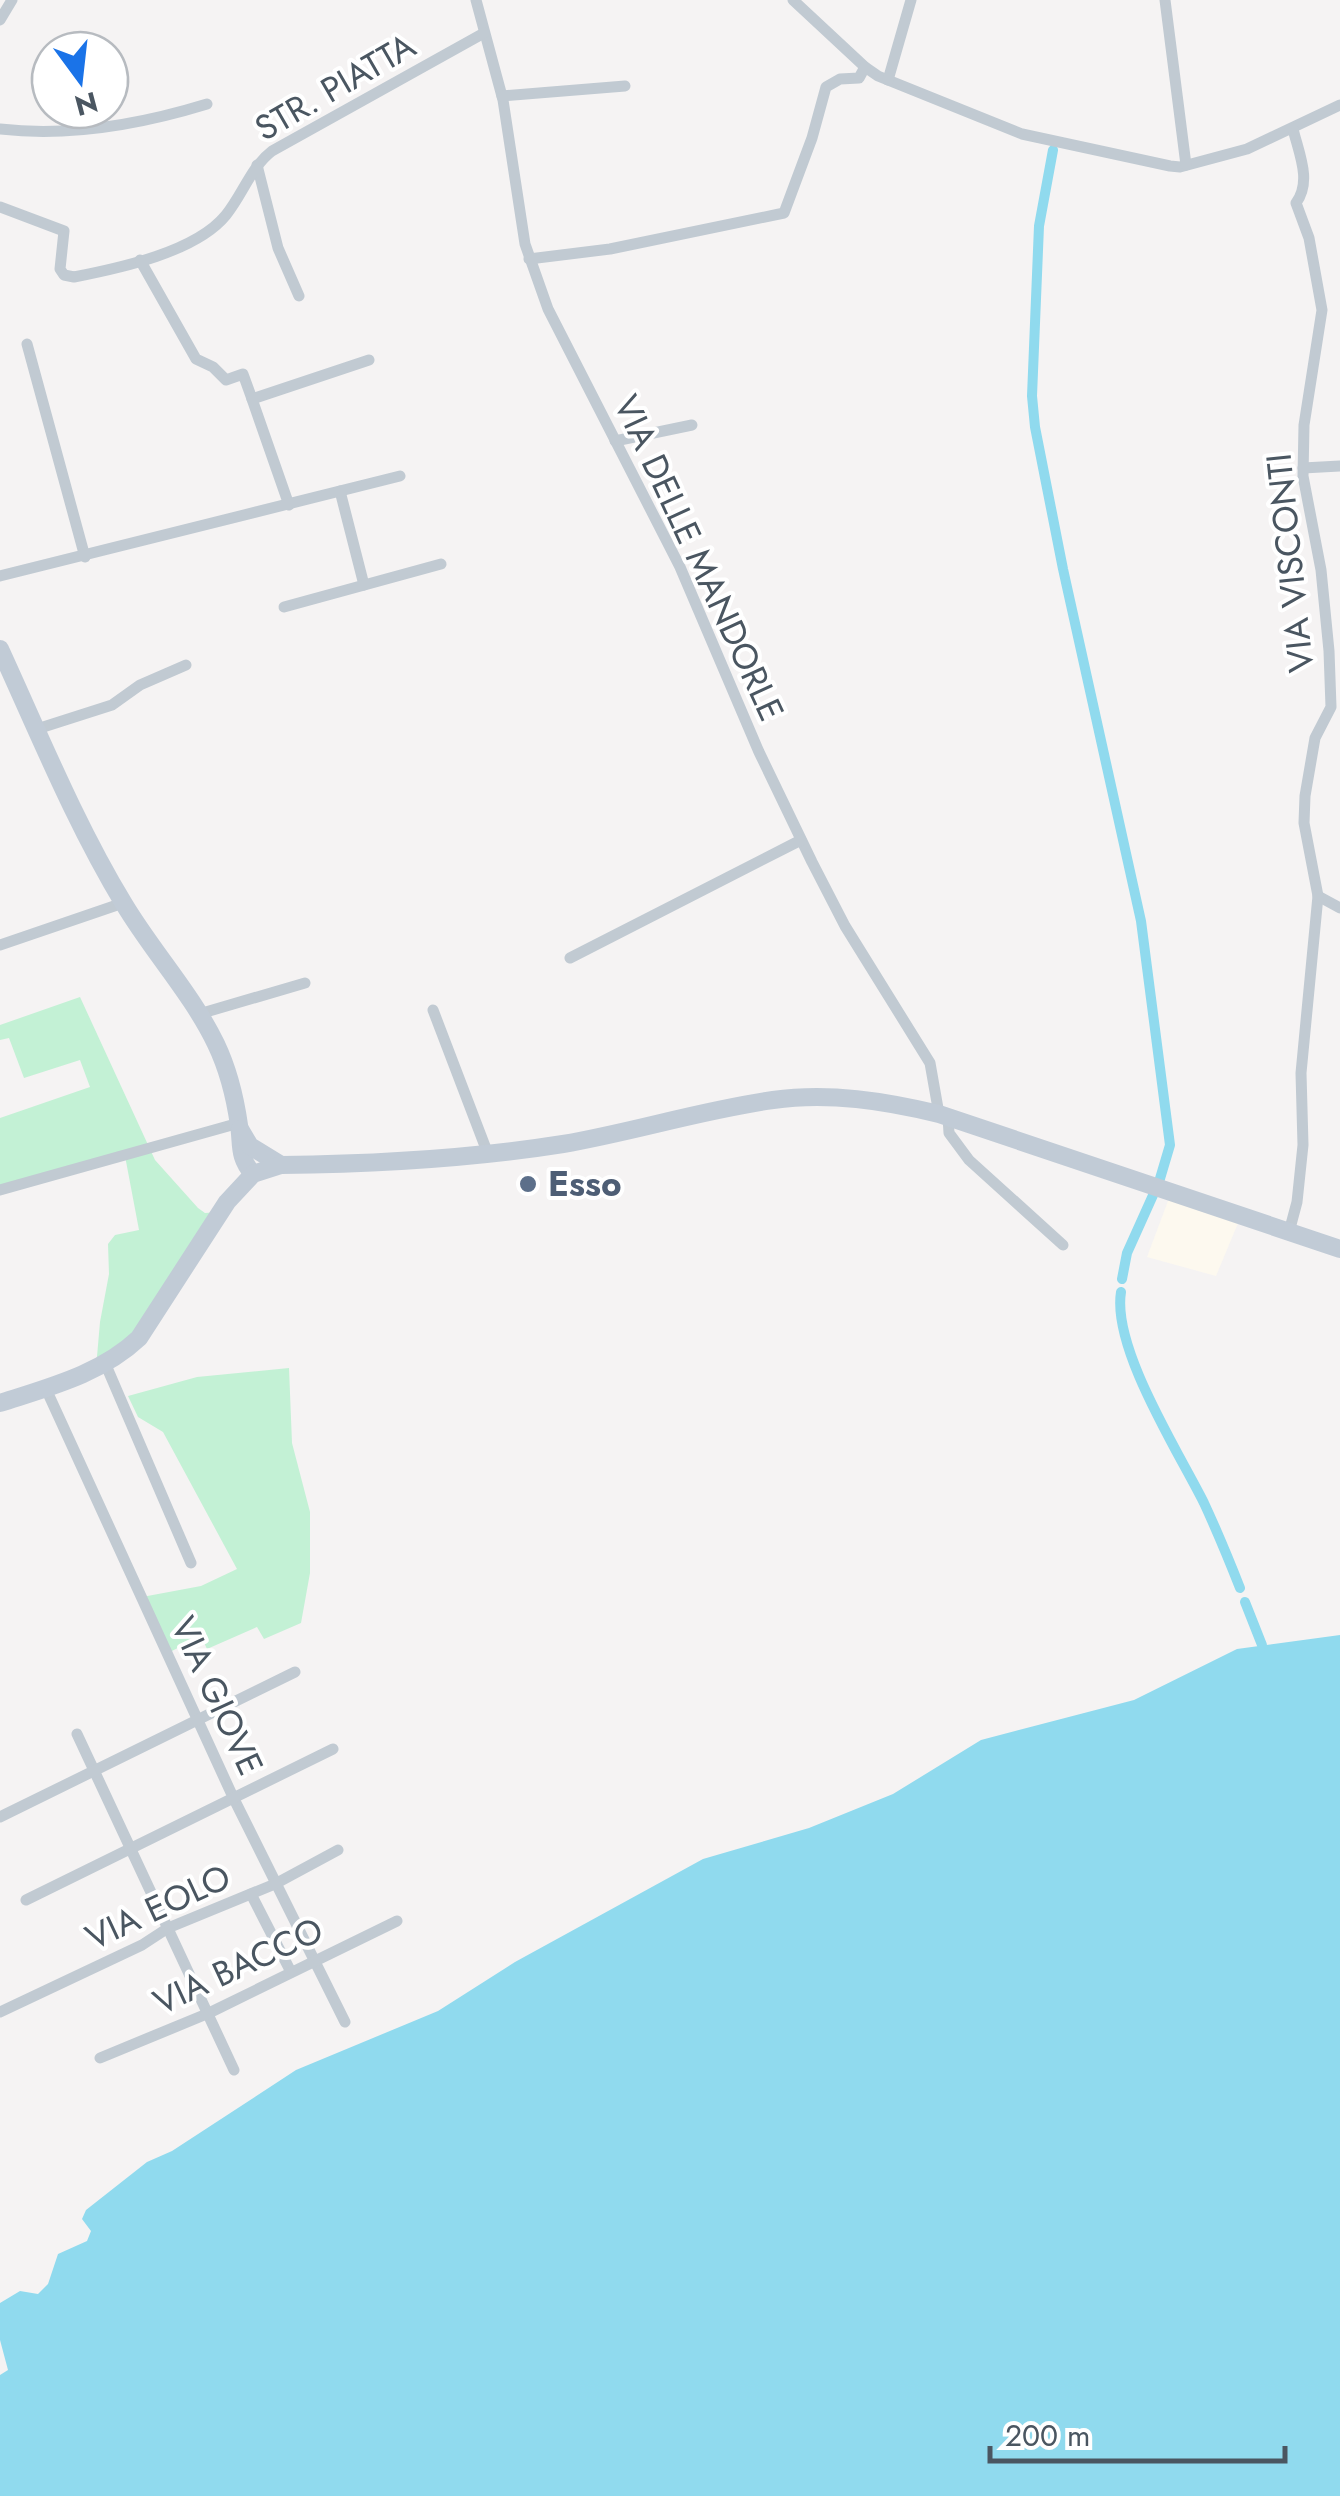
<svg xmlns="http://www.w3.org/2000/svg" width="1340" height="2496" font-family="Jost,sans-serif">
	<rect width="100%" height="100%" fill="#f5f3f3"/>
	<polygon fill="#fdf9ef" points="1171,1193 1241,1216 1216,1276 1147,1257"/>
	<g fill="#c3f1d5">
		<polygon points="80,997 155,1160 198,1208 205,1213 220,1212 139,1338 96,1368 100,1322 109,1274 108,1244 115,1235 139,1230 125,1156 0,1190 0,1118 90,1087 80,1060 24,1078 9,1038 0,1040 0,1025"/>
		<polygon points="289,1368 292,1443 310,1512 310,1573 301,1623 264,1639 257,1627 207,1649 201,1636 168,1653 142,1597 201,1586 237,1569 163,1432 138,1417 128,1396 197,1377"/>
	</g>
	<polygon fill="#90daee" points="1340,1635 1340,2496 0,2496 0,2375 8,2370 0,2340 0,2303 20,2291 38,2294 48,2284 58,2254 87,2241 91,2231 82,2219 86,2210 147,2162 172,2151 296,2070 438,2011 515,1962 703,1859 809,1828 893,1794 981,1740 1134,1700 1237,1649"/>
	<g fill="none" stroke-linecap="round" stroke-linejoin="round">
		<g stroke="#90daee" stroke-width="10">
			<polyline points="1053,150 1039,226 1032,396 1035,427 1063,569 1141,921 1170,1145 1159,1182"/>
			<polyline points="1122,1279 1127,1253 1154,1193"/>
			<path d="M 1121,1292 C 1112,1348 1178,1451 1204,1503 C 1217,1531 1229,1560 1240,1588"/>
			<polyline points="1245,1602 1262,1645"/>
		</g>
		<g stroke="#c1cad2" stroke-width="11">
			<polyline points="476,0 503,100 525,244 548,309 680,567 759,752 812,862 845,926 930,1063 939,1114"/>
			<polyline points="793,0 865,67 878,76 1022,134 1170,166 1180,167 1247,149 1340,105"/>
			<polyline points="1165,0 1186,165"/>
			<polyline points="0,20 12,0"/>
			<polyline points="888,80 911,0"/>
			<polyline points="502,96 625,86"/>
			<path d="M 0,129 C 68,137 142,124 207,104"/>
			<polyline points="257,165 278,248 299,296"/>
			<path d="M 0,207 L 64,231 L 60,269 L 64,275 L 74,277 C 120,268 196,252 226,215 C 243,194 251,167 272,151 L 484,33"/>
			<polyline points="529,259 610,249 784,213 812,138 826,87 840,79 859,78 865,67"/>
			<polyline points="140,260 196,359 213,367 226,380 243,374 252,399"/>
			<polyline points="27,344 85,557"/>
			<polyline points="615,441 692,425"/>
			<polyline points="1303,468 1340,466"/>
			<polyline points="340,491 364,585"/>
			<polyline points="289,505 252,399 369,360"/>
			<polyline points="0,576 400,476"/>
			<polyline points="284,607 441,564"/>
			<polyline points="37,729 112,705 140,685 186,665"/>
			<polyline points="1318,896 1340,908"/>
			<polyline points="0,945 123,903"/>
			<polyline points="570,958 801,840"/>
			<polyline points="433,1010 488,1154"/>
			<polyline points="199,1014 305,983"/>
			<polyline points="948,1117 949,1133 969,1160 1063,1245"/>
			<polyline points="0,1190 239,1123"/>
			<path d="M 1289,1232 L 1297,1202 L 1303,1145 L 1301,1073 L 1318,896 L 1304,823 L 1305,796 L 1315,738 L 1331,707 L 1329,651 L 1321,570 L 1303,476 L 1304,425 L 1322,310 L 1309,238 L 1296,203 C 1312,181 1299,154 1293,129"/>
			<polyline points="105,1363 191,1563"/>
			<polyline points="46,1389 233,1797 345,2022"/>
			<polyline points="77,1734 234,2070"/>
			<polyline points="0,1817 295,1672"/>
			<polyline points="251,1894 291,1972"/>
			<polyline points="26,1900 333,1749"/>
			<polyline points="0,2012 142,1945 168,1928 275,1884 338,1850"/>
			<polyline points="100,2058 209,2013 397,1921"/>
		</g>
		<g stroke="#c1cbd6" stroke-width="18">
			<path d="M 0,649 C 39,734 75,823 124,904 C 152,951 192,994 216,1044 C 228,1069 235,1097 239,1125 C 242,1145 238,1157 253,1174"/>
			<polyline points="240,1129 250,1146 281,1165"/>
			<path d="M 0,1403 C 49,1387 101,1374 139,1338 L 227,1202 L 253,1174 L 281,1165 C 376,1164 469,1159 563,1144 C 633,1132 702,1110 773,1100 C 829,1092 885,1101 939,1114 L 1340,1249"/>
		</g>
	</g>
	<circle fill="#5c6f8a" stroke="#fff" stroke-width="4" cx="528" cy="1184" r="10"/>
	<g text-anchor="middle" stroke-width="8" stroke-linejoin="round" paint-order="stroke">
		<g font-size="35" fill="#4a5661" stroke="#fff">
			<text transform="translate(335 87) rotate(-30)" y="12">STR. PIATTA</text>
			<text transform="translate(699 558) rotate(65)" y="12">VIA DELLE MANDORLE</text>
			<text transform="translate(1290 563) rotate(-96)" y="12">VIA VISCONTI</text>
			<text transform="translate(217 1696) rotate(65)" y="12">VIA GIOVE</text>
			<text transform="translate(158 1907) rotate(-25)" y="12">VIA EOLO</text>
			<text transform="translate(238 1966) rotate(-25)" y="12">VIA BACCO</text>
		</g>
		<g font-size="35" font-weight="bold" fill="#4e5e75" stroke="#fff" text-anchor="start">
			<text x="548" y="1196">Esso</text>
		</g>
	</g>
	<g transform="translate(80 80) rotate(165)"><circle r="48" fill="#ffffff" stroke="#b7bbc0" stroke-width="2.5"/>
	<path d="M0-8L18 38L0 25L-18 38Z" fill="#1a73e8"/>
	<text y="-15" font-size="28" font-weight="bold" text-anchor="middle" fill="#4a5661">N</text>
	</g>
	<path d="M990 2446v15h295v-15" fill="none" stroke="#4a5661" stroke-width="5"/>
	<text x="1005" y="2446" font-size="30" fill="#4a5661" stroke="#ffffff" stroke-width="8" paint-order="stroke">200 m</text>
</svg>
